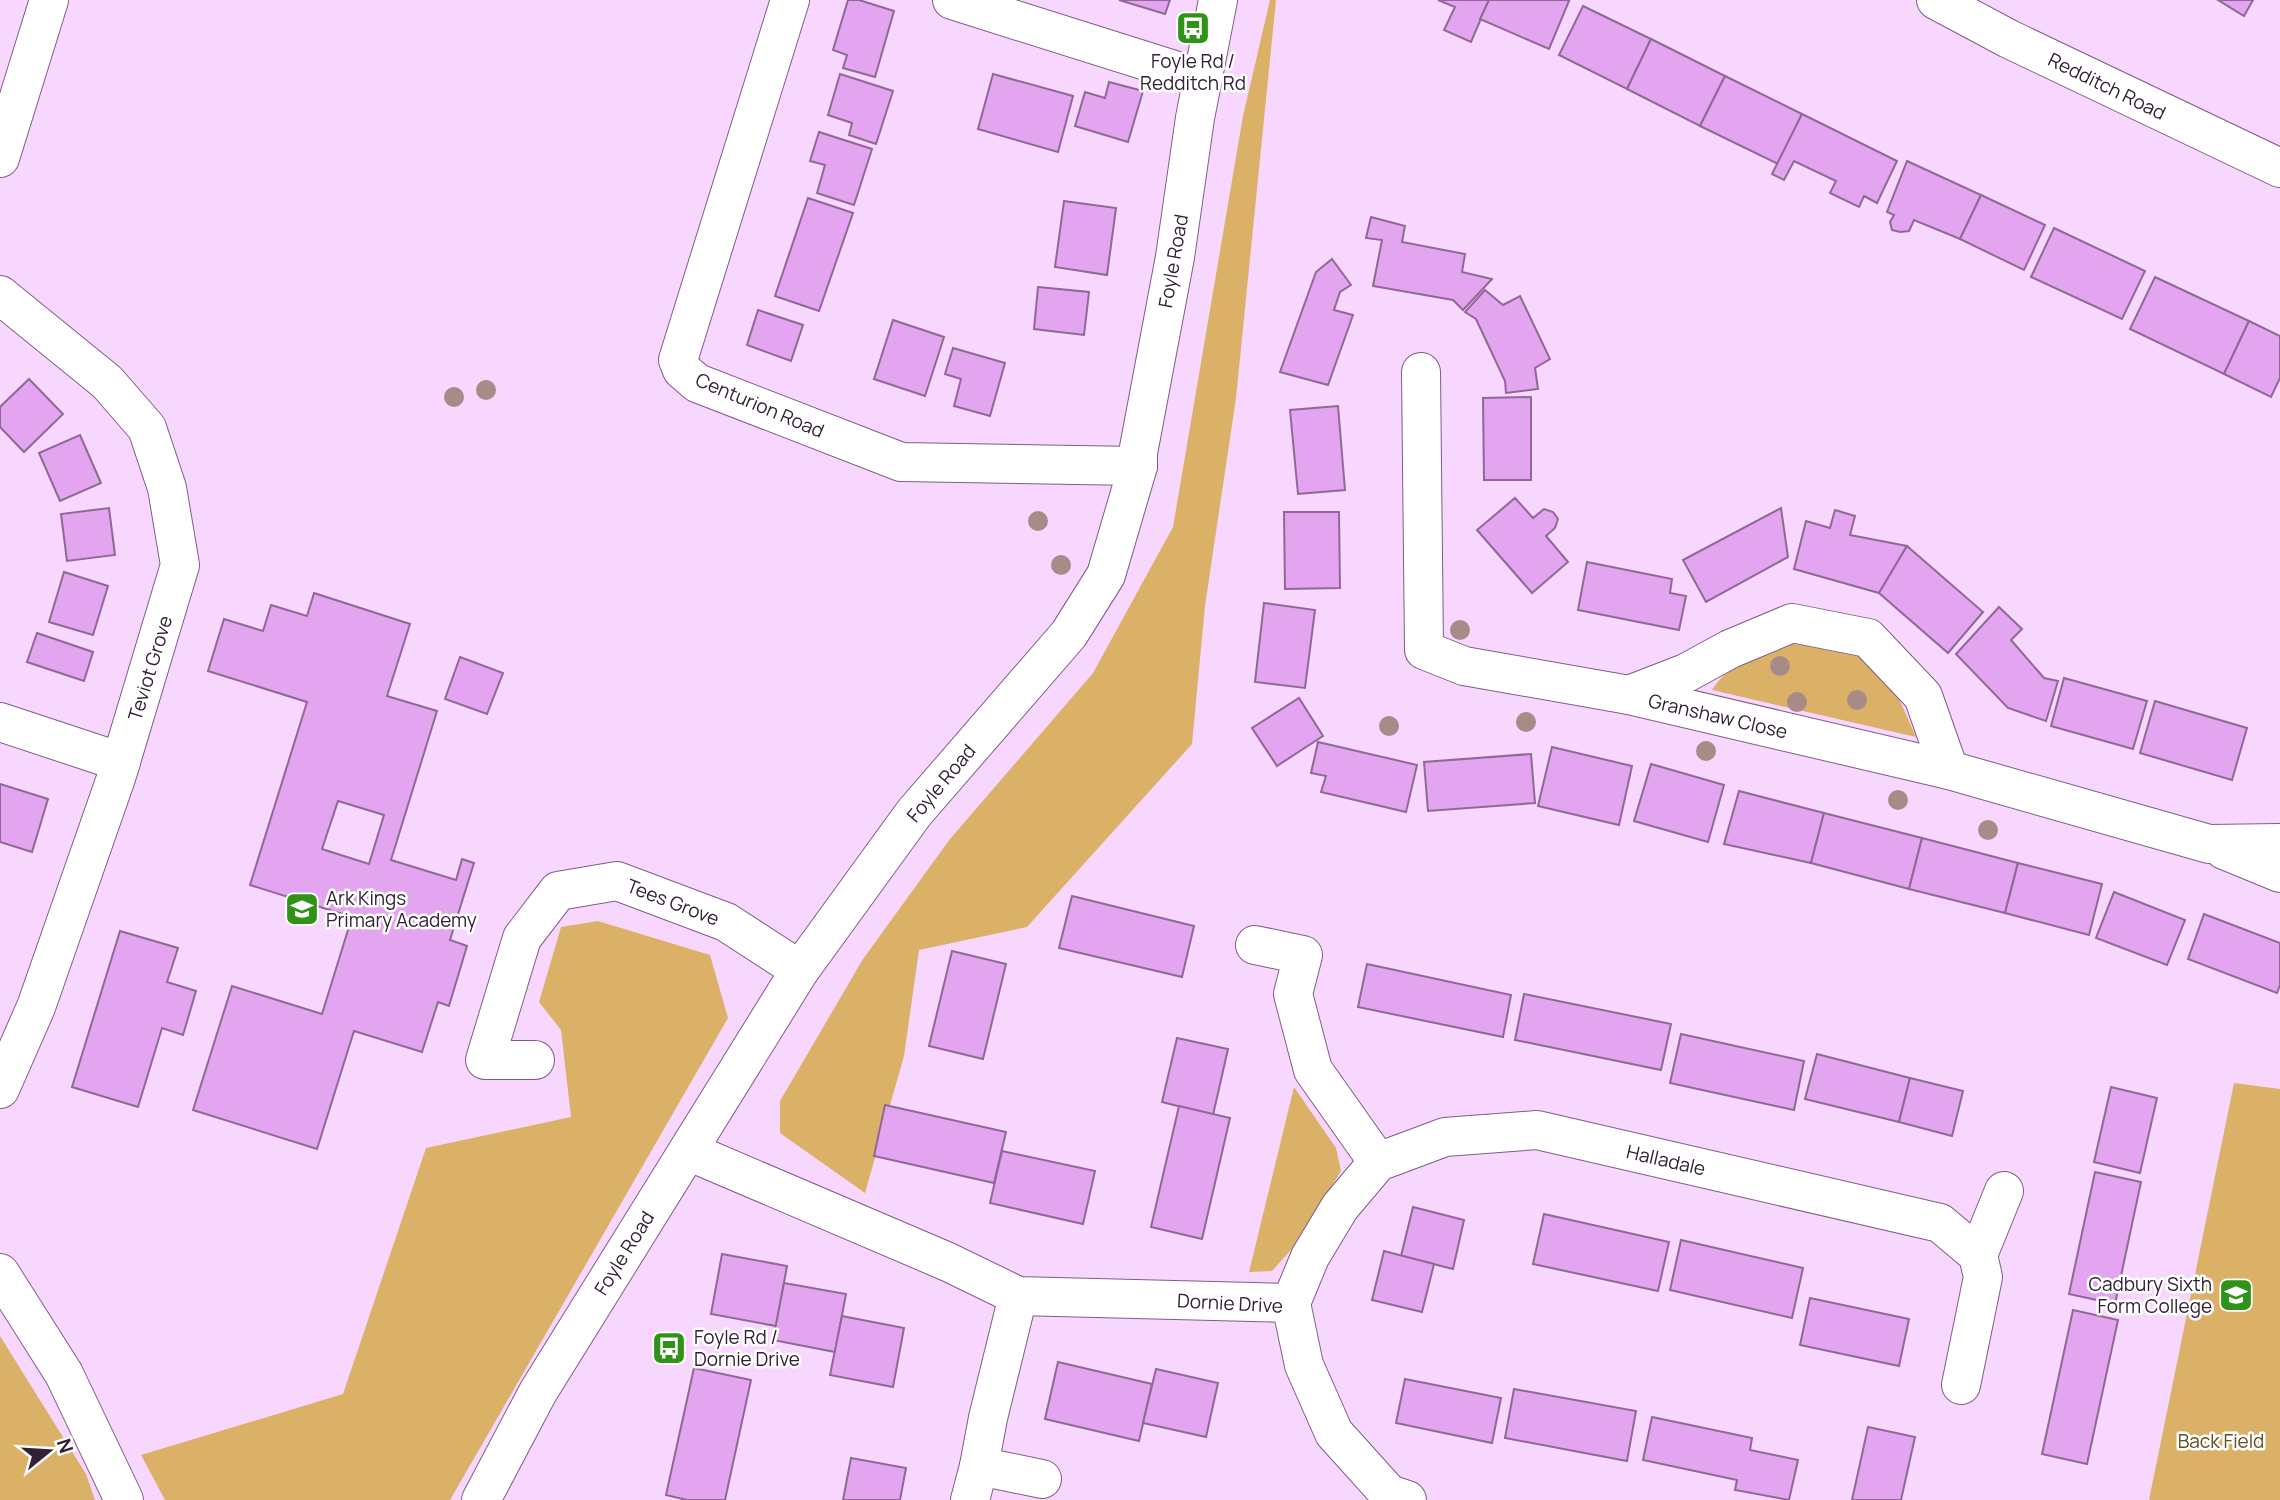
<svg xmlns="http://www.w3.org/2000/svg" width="2280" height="1500" font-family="Manrope,sans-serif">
	<rect width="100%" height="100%" fill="#f8d7ff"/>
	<g fill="#dbb167">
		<polygon points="1270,0 1276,0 1236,398 1205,606 1192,744 1027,927 919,950 904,1056 865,1193 780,1133 780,1101 863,959 950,839 1093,673 1173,527 1243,116"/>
		<path d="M 1798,637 L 1854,648 L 1896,692 L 1916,737 L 1712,690 C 1730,661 1767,650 1798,637 Z"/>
		<polygon points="598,921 710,955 728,1018 450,1500 165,1500 141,1455 343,1394 426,1148 571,1117 561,1030 539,1002 561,927"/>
		<polygon points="2234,1083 2280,1089 2280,1500 2149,1500"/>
		<polygon points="1294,1087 1336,1148 1341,1171 1298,1242 1272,1271 1249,1272"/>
		<polygon points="0,1336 86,1474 95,1500 0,1500"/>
	</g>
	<g fill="#e3a4f0" stroke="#8f6996" stroke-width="2" fill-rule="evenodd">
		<polygon points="848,0 859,0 894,11 875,77 843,68 847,55 833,50"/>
		<polygon points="1119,0 1170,0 1165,14"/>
		<polygon points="1438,0 1489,0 1471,42 1444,30 1455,7"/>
		<polygon points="1489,0 1567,0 1569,1 1549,49 1480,19"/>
		<polygon points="2218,0 2253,0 2244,16"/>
		<polygon points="1583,6 1651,39 1627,89 1559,55"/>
		<polygon points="1651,39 1725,76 1700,126 1627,89"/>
		<polygon points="840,74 893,91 876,144 849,135 852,123 828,115"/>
		<polygon points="993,74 1073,96 1058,152 978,129"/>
		<polygon points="1725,76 1802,114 1778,164 1700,126"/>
		<polygon points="1109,82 1143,91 1128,142 1075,126 1085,92 1105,98"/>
		<polygon points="1802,114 1897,161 1877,203 1864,196 1859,207 1830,193 1836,181 1794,161 1784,180 1772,174"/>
		<polygon points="819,132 872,149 854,205 817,193 825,165 810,161"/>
		<polygon points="1907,161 1981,195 1960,239 1914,220 1909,231 1900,232 1892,230 1890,222 1894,215 1887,212"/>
		<polygon points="1981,195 2045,225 2024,270 1960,239"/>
		<polygon points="808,198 853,213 819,311 775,296"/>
		<polygon points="1064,201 1116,208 1107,275 1055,267"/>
		<polygon points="1371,217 1405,226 1402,242 1465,254 1462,272 1492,279 1463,310 1453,300 1373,286 1382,240 1366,238"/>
		<polygon points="2054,228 2145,271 2122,319 2031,277"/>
		<polygon points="1332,259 1351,285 1340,292 1334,310 1353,315 1328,385 1280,372 1316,272"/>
		<polygon points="2155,277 2249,321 2224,374 2130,329"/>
		<polygon points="1038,287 1089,292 1084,335 1034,329"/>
		<polygon points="1485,290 1503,305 1520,296 1550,359 1535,368 1538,389 1506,393 1505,381 1476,319 1465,312"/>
		<polygon points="758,310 803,325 791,361 747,345"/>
		<polygon points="893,320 944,337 925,396 874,379"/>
		<polygon points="2249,321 2280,336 2280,378 2271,397 2224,374"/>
		<polygon points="953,348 1005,363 990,416 954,406 961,379 945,374"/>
		<polygon points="29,379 63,414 24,452 0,427 0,407"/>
		<polygon points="1531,397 1531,480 1484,480 1483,398"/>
		<polygon points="1338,406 1345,490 1298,494 1290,410"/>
		<polygon points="80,435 101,483 60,501 39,453"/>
		<polygon points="1515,498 1533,518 1544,509 1553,512 1558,519 1555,528 1546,536 1568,562 1532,593 1477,530"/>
		<polygon points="109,508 115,555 67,561 61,514"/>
		<polygon points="1781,508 1788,557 1706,602 1683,560"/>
		<polygon points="1835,510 1855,516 1850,535 1907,546 1879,593 1794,569 1806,521 1830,528"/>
		<polygon points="1284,512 1339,512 1340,588 1285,589"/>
		<polygon points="1907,546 1983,612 1948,653 1879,593"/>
		<polygon points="1587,562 1672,579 1670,593 1686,596 1679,630 1578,610"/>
		<polygon points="64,572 108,586 93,635 49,622"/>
		<path d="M 314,593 L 410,624 L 387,696 L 437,711 L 391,860 L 456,880 L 462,859 L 474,863 L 450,940 L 467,946 L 449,1006 L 438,1002 L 422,1052 L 354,1031 L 317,1149 L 193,1110 L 232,986 L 322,1014 L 352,917 L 250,885 L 307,702 L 208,671 L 224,619 L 263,631 L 271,605 L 307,616 ZM 338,801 L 384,815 L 369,864 L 322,849 Z"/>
		<polygon points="1264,603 1315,610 1305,688 1255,682"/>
		<polygon points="1999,607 2022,629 2011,640 2044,678 2058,681 2046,721 2008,708 1956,654"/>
		<polygon points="37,633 93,652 84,681 27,662"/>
		<polygon points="460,657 503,673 487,714 445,699"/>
		<polygon points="2064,678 2147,701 2133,749 2051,726"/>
		<polygon points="1299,698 1323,736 1277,766 1252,728"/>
		<polygon points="2155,701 2247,728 2232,780 2140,753"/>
		<polygon points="1318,742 1417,765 1406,812 1321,792 1326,776 1311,773"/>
		<polygon points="1552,747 1632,766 1619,825 1538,806"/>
		<polygon points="1531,754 1535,803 1428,811 1424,762"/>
		<polygon points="1651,764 1724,785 1708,842 1634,821"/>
		<polygon points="0,784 48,799 32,852 0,842"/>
		<polygon points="1739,791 1824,813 1811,863 1724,844"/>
		<polygon points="1824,813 1922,838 1909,889 1811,863"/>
		<polygon points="1922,838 2018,863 2005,913 1909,889"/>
		<polygon points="2018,863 2102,884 2089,935 2005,913"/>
		<polygon points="2114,892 2185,920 2167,965 2096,938"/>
		<polygon points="1072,896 1194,926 1182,977 1059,948"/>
		<polygon points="2204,914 2280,943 2280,985 2277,993 2188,959"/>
		<polygon points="120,931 178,948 167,982 196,991 183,1035 162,1028 138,1107 72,1087"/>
		<polygon points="952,951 1006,964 983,1059 929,1046"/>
		<polygon points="1367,964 1511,995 1503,1037 1358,1007"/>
		<polygon points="1524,994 1671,1024 1661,1070 1515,1040"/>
		<polygon points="1681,1034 1804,1061 1794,1110 1670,1083"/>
		<polygon points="1177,1038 1228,1049 1213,1115 1162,1102"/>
		<polygon points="1817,1054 1910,1078 1899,1122 1805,1099"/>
		<polygon points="1910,1078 1963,1091 1952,1136 1899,1122"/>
		<polygon points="2111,1087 2157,1098 2140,1173 2094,1162"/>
		<polygon points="885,1105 1006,1132 994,1183 874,1156"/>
		<polygon points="1179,1106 1230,1118 1202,1239 1151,1227"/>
		<polygon points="1002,1151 1095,1171 1083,1224 990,1203"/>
		<polygon points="2095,1172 2141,1182 2115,1304 2069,1294"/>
		<polygon points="1413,1207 1464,1220 1453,1269 1401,1256"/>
		<polygon points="1544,1214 1669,1242 1658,1291 1533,1264"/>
		<polygon points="1681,1240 1803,1268 1792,1318 1670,1290"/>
		<polygon points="1384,1251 1434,1264 1422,1312 1372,1300"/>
		<polygon points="722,1254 787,1266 776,1326 711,1314"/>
		<polygon points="784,1283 846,1294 835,1352 773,1340"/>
		<polygon points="1810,1298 1909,1319 1899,1366 1800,1345"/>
		<polygon points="2073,1310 2118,1320 2087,1464 2042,1454"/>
		<polygon points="842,1316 904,1328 893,1387 830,1375"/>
		<polygon points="1058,1362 1152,1384 1139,1441 1045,1419"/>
		<polygon points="694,1368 751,1380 725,1500 687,1500 666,1495"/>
		<polygon points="1156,1369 1218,1383 1206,1437 1143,1423"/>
		<polygon points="1405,1379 1501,1398 1492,1443 1396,1423"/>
		<polygon points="1514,1389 1636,1411 1627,1461 1505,1438"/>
		<polygon points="1652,1417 1752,1438 1750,1450 1798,1460 1789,1500 1735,1490 1737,1480 1643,1460"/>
		<polygon points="1868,1427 1915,1437 1901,1500 1852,1500"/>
		<polygon points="851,1458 906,1468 900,1500 843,1500"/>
	</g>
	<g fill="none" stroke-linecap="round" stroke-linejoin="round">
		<g stroke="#805c88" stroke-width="40">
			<g id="minor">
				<polyline points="790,0 678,360 682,370 697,383 901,462 1138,466"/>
				<polyline points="952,0 1203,79"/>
				<polyline points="0,158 49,0"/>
				<polyline points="0,295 107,382 147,428 167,488 180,565 116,778 36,1007 0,1089"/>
				<polyline points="1421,372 1424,650 1464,666 1629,695 1949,770 2209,844 2280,843"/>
				<polyline points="1629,695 1686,673 1730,649 1792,623 1868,638 1923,696 1949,770"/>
				<polyline points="0,722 121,762"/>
				<polyline points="2224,850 2280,873"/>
				<polyline points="1255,945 1303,955 1293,994 1313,1070 1378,1162"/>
				<polyline points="535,1060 485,1060 522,938 558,891 617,881 726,922 800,970"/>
				<polyline points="688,1151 948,1262 1018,1296 1291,1303 1304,1365 1334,1433 1389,1494 1407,1500"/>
				<polyline points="1978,1255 2004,1191"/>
				<polyline points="0,1273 64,1374 124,1500"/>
				<polyline points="1018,1296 988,1418 979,1466 1042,1479"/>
				<polyline points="1291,1303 1310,1257 1340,1207 1378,1162 1445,1137 1537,1130 1940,1223 1978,1255 1983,1277 1961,1385"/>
				<polyline points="481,1500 538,1392 800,970 914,813 1069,634 1106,575 1138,466 1138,453 1175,257 1195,118 1218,0"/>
				<polyline points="970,1500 979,1466"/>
			</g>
		</g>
		<g stroke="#805c88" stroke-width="40">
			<polyline id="highway" points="1936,0 2009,39 2280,168"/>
		</g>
		<use href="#minor" stroke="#fff" stroke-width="38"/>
		<use href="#highway" stroke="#fff" stroke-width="38"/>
	</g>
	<g fill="#a68b88">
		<circle cx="486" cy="390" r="10"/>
		<circle cx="454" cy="397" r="10"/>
		<circle cx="1038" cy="521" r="10"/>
		<circle cx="1061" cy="565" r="10"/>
		<circle cx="1460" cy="630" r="10"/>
		<circle cx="1780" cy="666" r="10"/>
		<circle cx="1857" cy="700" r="10"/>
		<circle cx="1797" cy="702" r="10"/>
		<circle cx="1526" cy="722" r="10"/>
		<circle cx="1389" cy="726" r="10"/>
		<circle cx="1706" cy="751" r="10"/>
		<circle cx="1898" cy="800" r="10"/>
		<circle cx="1988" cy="830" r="10"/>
	</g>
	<defs>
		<g id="bus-square" transform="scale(1.75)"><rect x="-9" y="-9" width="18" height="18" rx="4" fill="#2e9317" stroke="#fff"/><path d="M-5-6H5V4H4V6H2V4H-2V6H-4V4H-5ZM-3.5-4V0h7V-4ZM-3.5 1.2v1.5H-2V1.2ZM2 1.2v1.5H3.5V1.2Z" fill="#fff"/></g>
		<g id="school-square" transform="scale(1.75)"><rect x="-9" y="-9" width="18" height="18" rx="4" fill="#2e9317" stroke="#fff"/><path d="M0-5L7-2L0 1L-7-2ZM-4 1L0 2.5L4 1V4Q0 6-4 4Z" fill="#fff"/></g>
		<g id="university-square" transform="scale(1.75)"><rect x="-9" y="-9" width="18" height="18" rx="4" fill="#2e9317" stroke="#fff"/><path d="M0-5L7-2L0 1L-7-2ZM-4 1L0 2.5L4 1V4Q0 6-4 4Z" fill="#fff"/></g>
	</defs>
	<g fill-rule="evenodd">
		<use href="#bus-square" x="1193" y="28"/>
		<use href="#school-square" x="302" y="909"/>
		<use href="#university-square" x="2236" y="1295"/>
		<use href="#bus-square" x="669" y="1348"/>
	</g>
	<g text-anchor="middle" stroke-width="5" stroke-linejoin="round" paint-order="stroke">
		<g font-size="19" fill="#312134" stroke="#fff" text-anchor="start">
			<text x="1193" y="68" text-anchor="middle">Foyle Rd /<tspan x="1193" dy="22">Redditch Rd</tspan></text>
			<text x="326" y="905">Ark Kings<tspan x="326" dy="22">Primary Academy</tspan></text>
			<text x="2212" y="1291" text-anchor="end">Cadbury Sixth<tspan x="2212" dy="22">Form College</tspan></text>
			<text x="694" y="1344">Foyle Rd /<tspan x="694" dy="22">Dornie Drive</tspan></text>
		</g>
		<g font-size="19" fill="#312134" stroke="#fff">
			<text transform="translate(2107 86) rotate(26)" y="7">Redditch Road</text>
			<text transform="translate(1173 261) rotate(-80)" y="7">Foyle Road</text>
			<text transform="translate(760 405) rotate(23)" y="7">Centurion Road</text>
			<text transform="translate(150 668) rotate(-73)" y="7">Teviot Grove</text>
			<text transform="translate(1718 716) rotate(13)" y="7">Granshaw Close</text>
			<text transform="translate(941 783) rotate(-50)" y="7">Foyle Road</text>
			<text transform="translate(673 902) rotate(21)" y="7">Tees Grove</text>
			<text transform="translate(1666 1160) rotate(13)" y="7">Halladale</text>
			<text transform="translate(624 1253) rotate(-58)" y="7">Foyle Road</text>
			<text transform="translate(1230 1303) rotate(3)" y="7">Dornie Drive</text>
		</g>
		<g font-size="19" fill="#634d27" stroke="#fff">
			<text x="2221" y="1448">Back Field</text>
		</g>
	</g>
	<g transform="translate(49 1451) rotate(72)" stroke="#ffffff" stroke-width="5" paint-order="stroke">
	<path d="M0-5L12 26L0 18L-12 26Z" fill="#312134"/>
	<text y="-10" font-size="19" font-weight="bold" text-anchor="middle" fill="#312134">N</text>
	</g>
</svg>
